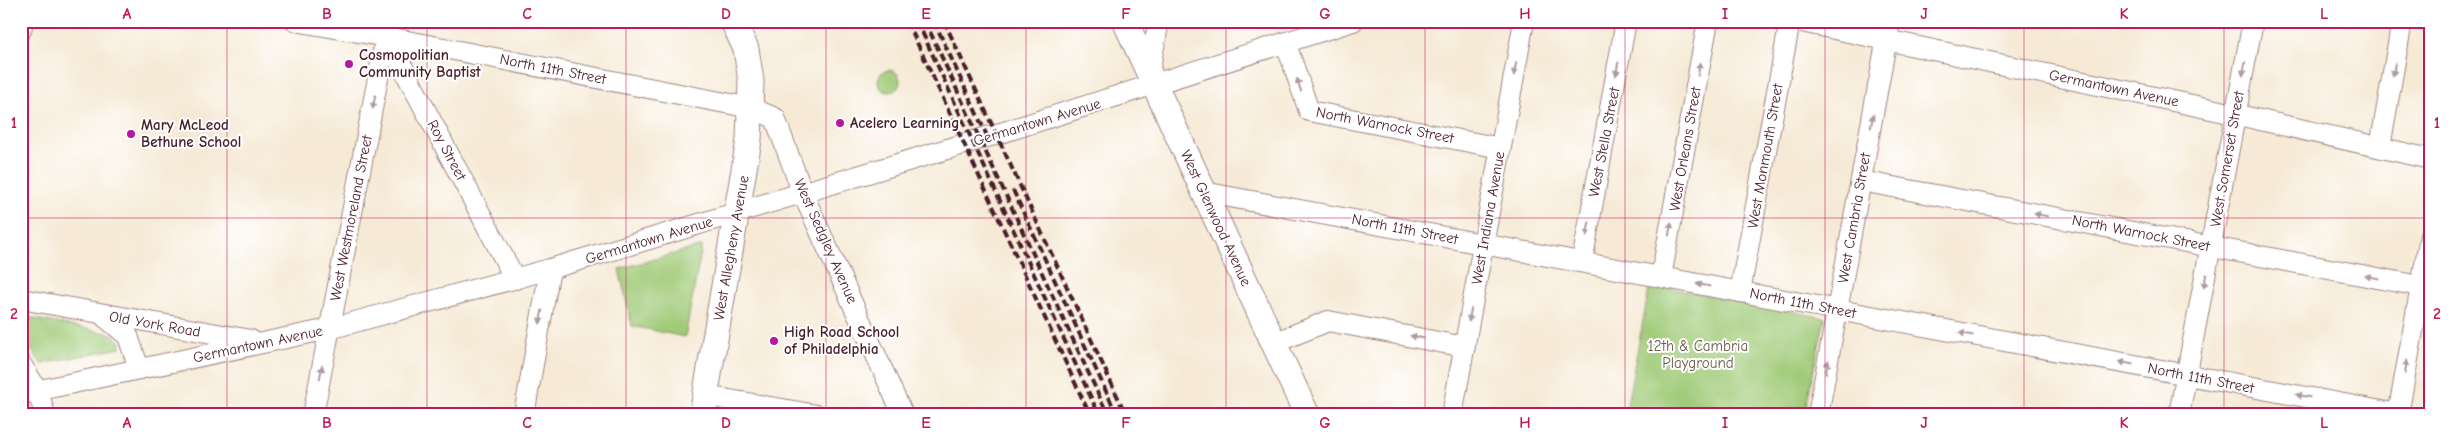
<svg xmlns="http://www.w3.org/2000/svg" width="2451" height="436" font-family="'Comic Neue',sans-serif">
	<rect width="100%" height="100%" fill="#fff"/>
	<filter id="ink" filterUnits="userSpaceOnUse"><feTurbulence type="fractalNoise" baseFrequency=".02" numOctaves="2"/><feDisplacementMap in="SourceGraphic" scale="10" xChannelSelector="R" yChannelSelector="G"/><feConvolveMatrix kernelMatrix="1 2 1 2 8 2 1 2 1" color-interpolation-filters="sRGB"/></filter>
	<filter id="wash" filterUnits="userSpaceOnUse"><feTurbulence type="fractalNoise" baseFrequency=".0096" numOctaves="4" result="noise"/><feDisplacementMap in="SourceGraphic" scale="20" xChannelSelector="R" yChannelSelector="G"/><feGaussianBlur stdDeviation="1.12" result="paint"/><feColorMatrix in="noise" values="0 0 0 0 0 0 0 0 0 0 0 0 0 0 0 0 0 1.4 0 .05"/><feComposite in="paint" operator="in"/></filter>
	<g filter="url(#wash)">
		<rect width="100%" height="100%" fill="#f6ead6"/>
		<g fill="#a0cb78" stroke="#757552">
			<circle cx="889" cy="81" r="11"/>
			<polygon points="702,246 685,337 632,326 619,269"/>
			<polygon points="1650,284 1825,318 1804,415 1625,415"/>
			<polygon points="21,316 112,334 121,342 120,348 41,364 21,334"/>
		</g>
	</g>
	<g filter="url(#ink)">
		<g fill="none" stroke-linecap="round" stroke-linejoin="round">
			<g stroke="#a08480" stroke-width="22">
				<g id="minor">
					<polyline points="295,21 387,37 751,108 775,118 803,194 903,415"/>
					<polyline points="1797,21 2225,112 2430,159"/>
					<polyline points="21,30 23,21"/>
					<polyline points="384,32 515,279"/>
					<polyline points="1286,44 1309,111 1501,148"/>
					<polyline points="1149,72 1159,21"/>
					<polyline points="2380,147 2402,21"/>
					<polyline points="1861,181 2420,286"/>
					<polyline points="1203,192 2403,415"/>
					<polyline points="1582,262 1626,21"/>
					<polyline points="1661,277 1708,21"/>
					<polyline points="1740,292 1790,21"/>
					<polyline points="21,299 251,340"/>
					<polyline points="105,317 128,336 139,369"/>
					<polyline points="1274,343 1328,321 1465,347"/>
					<polyline points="21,364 38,391 45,415"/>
					<polyline points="21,394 329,329 550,269 1007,131 1353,21"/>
					<polyline points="706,396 817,415"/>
					<polyline points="313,415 389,21"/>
					<polyline points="524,415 550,269"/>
					<polyline points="1452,415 1524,21"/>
					<polyline points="1818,415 1890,21"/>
					<polyline points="2179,415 2253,21"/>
					<polyline points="2398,415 2430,236"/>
				</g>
			</g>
			<g stroke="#a08480" stroke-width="27">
				<g id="major">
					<polyline points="1125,21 1307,415"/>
					<polyline points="702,415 749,140 751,81 746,49 733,21"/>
				</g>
			</g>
			<use href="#minor" stroke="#fff" stroke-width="20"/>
			<use href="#major" stroke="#fff" stroke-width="25"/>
			<g stroke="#4a1f2b" stroke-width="4" stroke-dasharray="8 4" stroke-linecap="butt">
				<polyline points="907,21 1090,415"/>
				<polyline points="917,21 1099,415"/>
				<polyline points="925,21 1108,415"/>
				<polyline points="934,21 988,138"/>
				<polyline points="944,21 1126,415"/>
				<polyline points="1013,190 1117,415"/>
			</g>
		</g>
		<defs><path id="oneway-solid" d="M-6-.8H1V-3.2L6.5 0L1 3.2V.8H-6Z" transform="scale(1.25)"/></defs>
		<g fill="#ae9aa0">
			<use href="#oneway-solid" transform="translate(1515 69) rotate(100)"/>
			<use href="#oneway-solid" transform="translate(1617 69) rotate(101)"/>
			<use href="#oneway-solid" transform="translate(1699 69) rotate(-80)"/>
			<use href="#oneway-solid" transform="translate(2244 69) rotate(101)"/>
			<use href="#oneway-solid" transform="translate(2394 69) rotate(100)"/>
			<use href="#oneway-solid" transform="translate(1299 85) rotate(-108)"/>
			<use href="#oneway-solid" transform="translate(374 102) rotate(101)"/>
			<use href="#oneway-solid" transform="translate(1872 121) rotate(-80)"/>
			<use href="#oneway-solid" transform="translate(2041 215) rotate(-169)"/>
			<use href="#oneway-solid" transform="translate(1588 229) rotate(101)"/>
			<use href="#oneway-solid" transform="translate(1670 229) rotate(-80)"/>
			<use href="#oneway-solid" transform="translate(2372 277) rotate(-169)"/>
			<use href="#oneway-solid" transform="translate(2205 281) rotate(101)"/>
			<use href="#oneway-solid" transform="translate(1703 285) rotate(-169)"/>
			<use href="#oneway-solid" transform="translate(1470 315) rotate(100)"/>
			<use href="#oneway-solid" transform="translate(541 317) rotate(100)"/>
			<use href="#oneway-solid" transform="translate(1966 334) rotate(-169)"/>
			<use href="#oneway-solid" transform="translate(1417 337) rotate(-169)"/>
			<use href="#oneway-solid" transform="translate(2126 363) rotate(-169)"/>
			<use href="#oneway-solid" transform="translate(1827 367) rotate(-79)"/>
			<use href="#oneway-solid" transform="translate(2406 367) rotate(-80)"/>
			<use href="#oneway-solid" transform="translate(321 372) rotate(-79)"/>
			<use href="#oneway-solid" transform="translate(2303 396) rotate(-170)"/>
		</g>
	</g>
	<path fill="none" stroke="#c2185b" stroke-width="1" stroke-opacity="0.55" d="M 227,21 L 227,415M 427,21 L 427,415M 626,21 L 626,415M 826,21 L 826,415M 1026,21 L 1026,415M 1226,21 L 1226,415M 1425,21 L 1425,415M 1625,21 L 1625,415M 1825,21 L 1825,415M 2024,21 L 2024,415M 2224,21 L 2224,415M 21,218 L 2430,218"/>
	<g fill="#b5179e" stroke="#fff" stroke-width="2">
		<circle cx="349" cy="64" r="5"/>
		<circle cx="840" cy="123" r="5"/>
		<circle cx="131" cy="134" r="5"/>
		<circle cx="774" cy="341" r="5"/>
	</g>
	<g text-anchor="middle" stroke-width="4" stroke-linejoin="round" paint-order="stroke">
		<g font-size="15" font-weight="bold" fill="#4a1f2b" stroke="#fff" text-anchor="start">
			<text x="359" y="60">Cosmopolitian<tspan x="359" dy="17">Community Baptist</tspan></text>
			<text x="850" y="128">Acelero Learning</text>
			<text x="141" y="130">Mary McLeod<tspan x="141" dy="17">Bethune School</tspan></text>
			<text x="784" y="337">High Road School<tspan x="784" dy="17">of Philadelphia</tspan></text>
		</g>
		<g font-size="15" fill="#4a1f2b" stroke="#fff">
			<text transform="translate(553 69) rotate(11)" y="5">North 11th Street</text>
			<text transform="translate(2114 88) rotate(12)" y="5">Germantown Avenue</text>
			<text transform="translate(1037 122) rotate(-17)" y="5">Germantown Avenue</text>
			<text transform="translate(1385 125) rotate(11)" y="5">North Warnock Street</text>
			<text transform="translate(1604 142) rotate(-79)" y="5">West Stella Street</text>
			<text transform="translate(1685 149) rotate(-80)" y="5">West Orleans Street</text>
			<text transform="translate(447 150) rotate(62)" y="5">Roy Street</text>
			<text transform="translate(1765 156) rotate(-80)" y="5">West Monmouth Street</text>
			<text transform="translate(2227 159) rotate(-80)" y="5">West Somerset Street</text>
			<text transform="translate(351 218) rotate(-79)" y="5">West Westmoreland Street</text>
			<text transform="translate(1216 218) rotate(65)" y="5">West Glenwood Avenue</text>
			<text transform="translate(1488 218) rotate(-80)" y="5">West Indiana Avenue</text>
			<text transform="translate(1854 218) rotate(-80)" y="5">West Cambria Street</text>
			<text transform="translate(1405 229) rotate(11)" y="5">North 11th Street</text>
			<text transform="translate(2141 233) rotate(11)" y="5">North Warnock Street</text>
			<text transform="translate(649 240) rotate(-17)" y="5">Germantown Avenue</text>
			<text transform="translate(826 241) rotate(66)" y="5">West Sedgley Avenue</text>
			<text transform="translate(731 248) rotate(-80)" y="5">West Allegheny Avenue</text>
			<text transform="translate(1803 303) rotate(11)" y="5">North 11th Street</text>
			<text transform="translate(155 324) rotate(10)" y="5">Old York Road</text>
			<text transform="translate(258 344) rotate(-12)" y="5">Germantown Avenue</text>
			<text transform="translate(2201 378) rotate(11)" y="5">North 11th Street</text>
		</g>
		<g font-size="15" fill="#685b46" stroke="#fff">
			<text x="1698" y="351">12th &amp; Cambria<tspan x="1698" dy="17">Playground</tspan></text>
		</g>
	</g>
	<rect width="2451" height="436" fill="none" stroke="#fff" stroke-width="55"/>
	<rect x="28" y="28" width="2396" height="380" fill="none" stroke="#c2185b" stroke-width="2"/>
	<g font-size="16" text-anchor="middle" font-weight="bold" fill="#c2185b">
		<text x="127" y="19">A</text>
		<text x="327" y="19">B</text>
		<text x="527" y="19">C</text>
		<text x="726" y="19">D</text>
		<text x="926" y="19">E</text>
		<text x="1126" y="19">F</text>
		<text x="1325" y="19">G</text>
		<text x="1525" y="19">H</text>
		<text x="1725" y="19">I</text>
		<text x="1924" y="19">J</text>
		<text x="2124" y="19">K</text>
		<text x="2324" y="19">L</text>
		<text x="14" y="128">1</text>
		<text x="2437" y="128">1</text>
		<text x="14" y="319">2</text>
		<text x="2437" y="319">2</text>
		<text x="127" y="428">A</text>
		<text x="327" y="428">B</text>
		<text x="527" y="428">C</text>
		<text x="726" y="428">D</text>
		<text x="926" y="428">E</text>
		<text x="1126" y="428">F</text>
		<text x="1325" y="428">G</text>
		<text x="1525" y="428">H</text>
		<text x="1725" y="428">I</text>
		<text x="1924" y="428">J</text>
		<text x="2124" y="428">K</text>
		<text x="2324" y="428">L</text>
	</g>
</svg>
